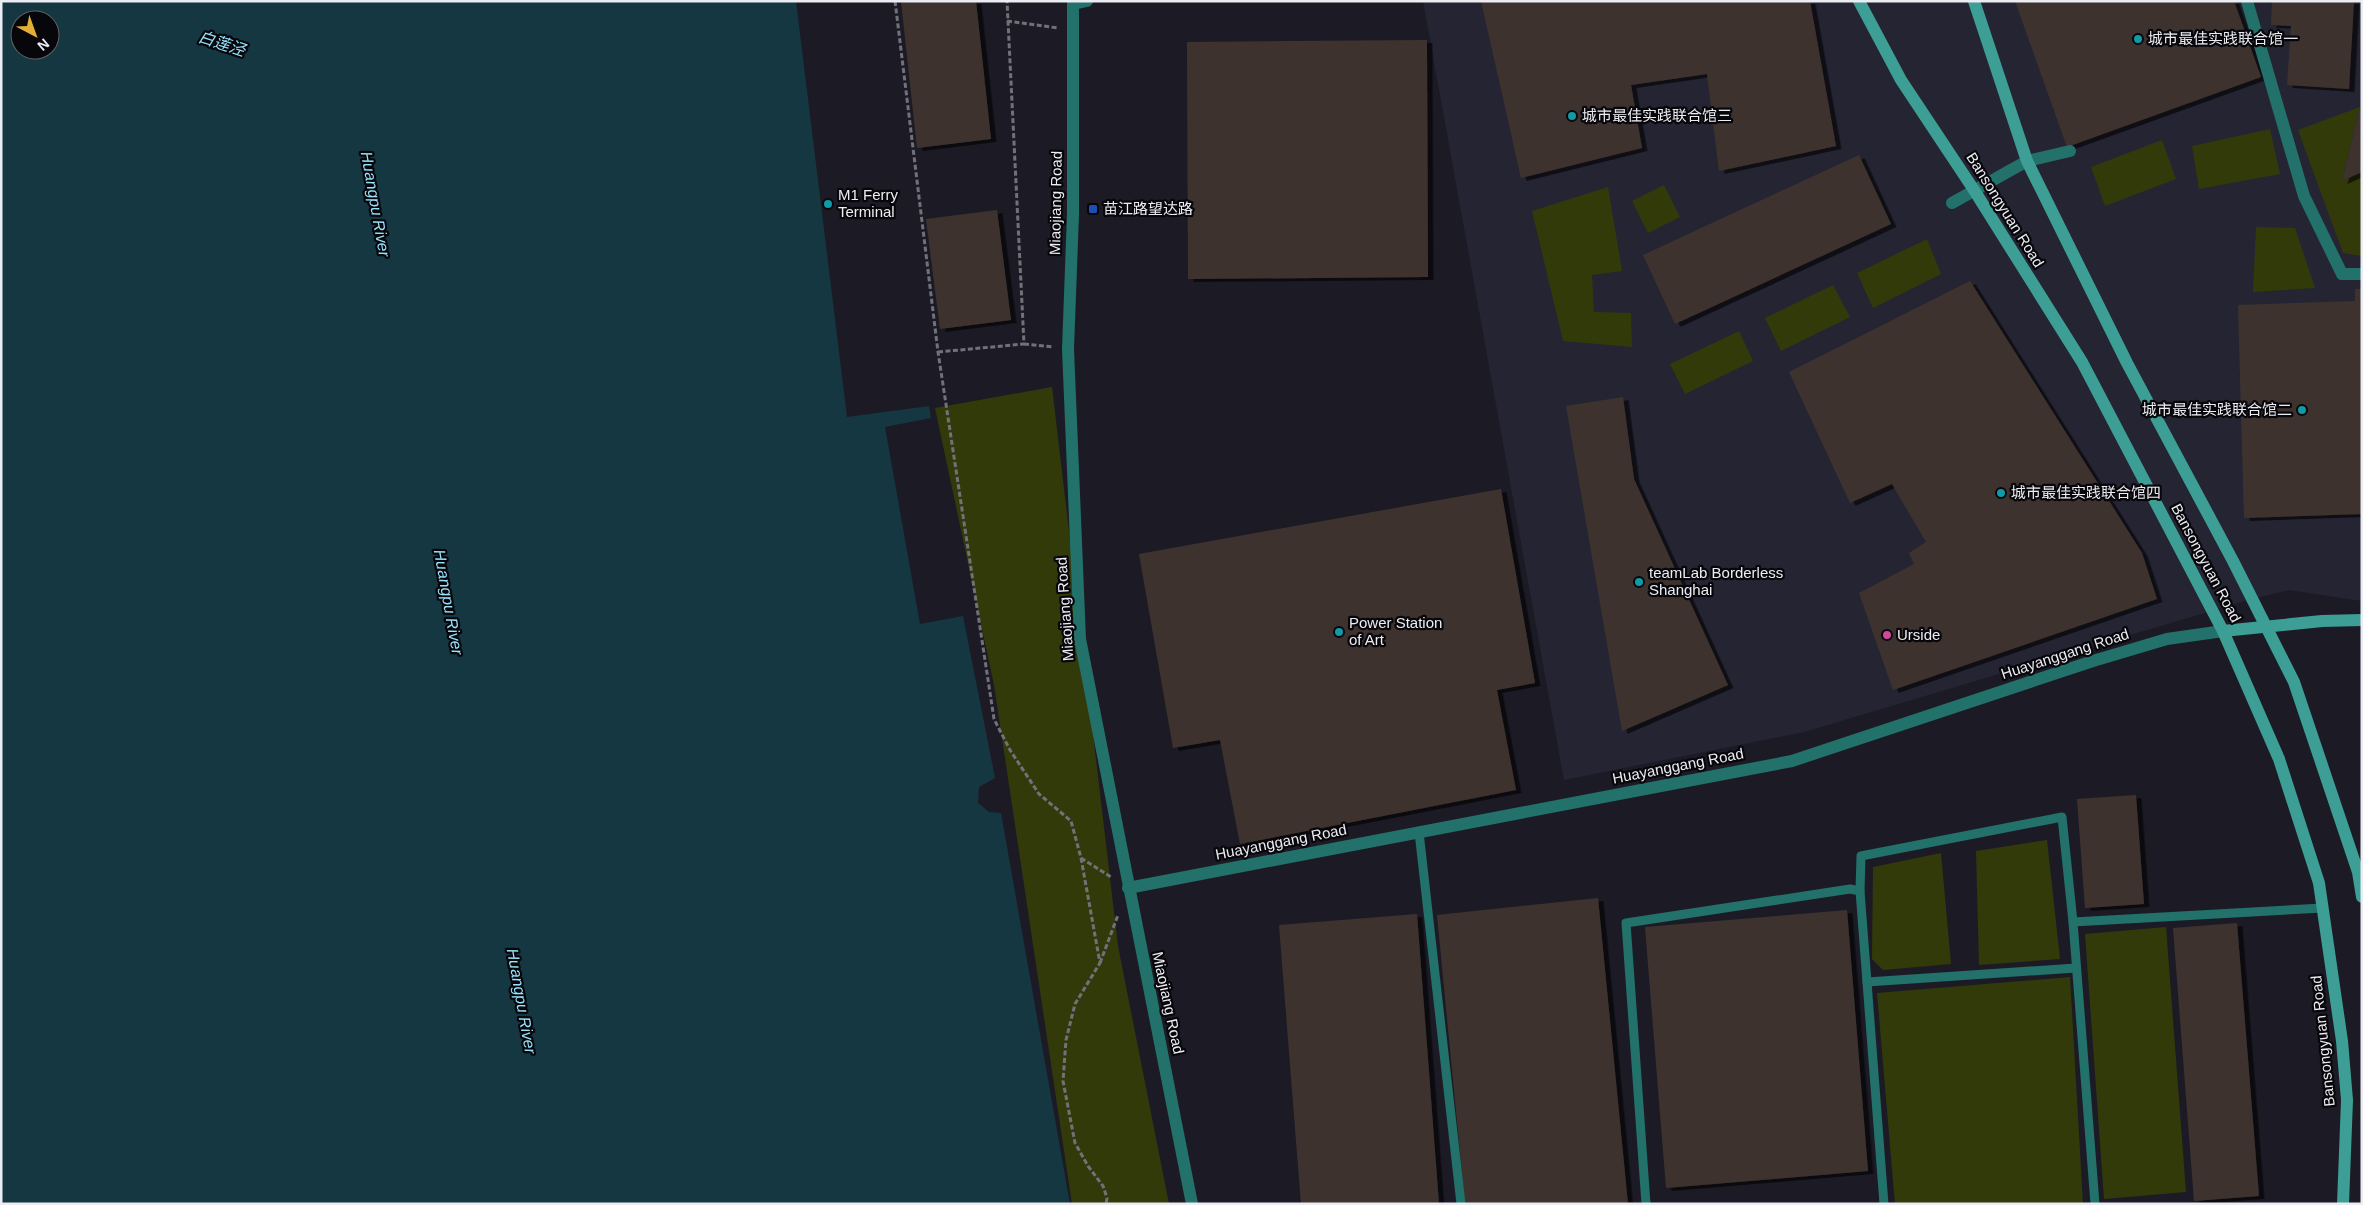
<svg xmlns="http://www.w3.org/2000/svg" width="2363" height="1205" font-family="Arial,'Noto Sans SC',sans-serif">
	<defs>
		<filter id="shadow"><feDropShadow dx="5.5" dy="3" stdDeviation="0" flood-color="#0009"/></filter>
	</defs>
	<rect width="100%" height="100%" fill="#1c1b25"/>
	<polygon fill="#252433" points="1423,1 2362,1 2362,601 2289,590 2248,600 1804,732 1564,780"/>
	<g fill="#333a0a">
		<polygon points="2360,107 2342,180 2362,172 2362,256 2343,253 2298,130"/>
		<polygon points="2270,129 2280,174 2199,189 2192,146"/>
		<polygon points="2162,140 2176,179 2105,206 2091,167"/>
		<polygon points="1664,185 1680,217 1648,233 1632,201"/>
		<polygon points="1608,187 1622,271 1592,275 1594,312 1631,313 1632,347 1563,341 1532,211"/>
		<polygon points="2256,227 2295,228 2315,288 2253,292"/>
		<polygon points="1927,239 1941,274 1873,308 1857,273"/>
		<polygon points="1833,285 1850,317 1781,351 1765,318"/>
		<polygon points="1739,331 1753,361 1685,394 1670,364"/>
		<polygon points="1052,387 1118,946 1169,1204 1072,1204 994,685 935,408"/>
		<polygon points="2047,840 2060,959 1979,965 1976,851"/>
		<polygon points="1941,853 1951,964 1883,970 1872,959 1873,867"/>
		<polygon points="2166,927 2186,1192 2104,1199 2085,934"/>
		<polygon points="2070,977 2083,1204 1895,1204 1877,993"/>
	</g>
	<path fill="#153742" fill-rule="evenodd" d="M 1,1 L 796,1 L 847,417 L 929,406 L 931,418 L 885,427 L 920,624 L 963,616 L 995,778 L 979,787 L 978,803 L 989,812 L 1001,813 L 1070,1204 L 1,1204 ZM 20,20 L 50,20 L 50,50 L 20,50 Z"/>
	<g fill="#3d332d" filter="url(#shadow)">
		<polygon points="901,1 976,1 991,139 917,148"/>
		<polygon points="1481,1 1810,1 1836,146 1719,171 1707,74 1631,85 1642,148 1521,178"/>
		<polygon points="2015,1 2234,1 2261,77 2067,147"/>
		<polygon points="2272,1 2354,1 2349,89 2287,85 2291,26 2271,25"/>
		<polygon points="1427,40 1428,277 1188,279 1187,42"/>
		<polygon points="2360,107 2362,172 2342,181"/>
		<polygon points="1859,155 1891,224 1675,324 1643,255"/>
		<polygon points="997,210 1011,320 940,329 926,219"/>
		<polygon points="1970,281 2142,553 2157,599 1893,690 1859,593 1914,564 1909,553 1926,542 1892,484 1850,503 1789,372"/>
		<polygon points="2355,289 2362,289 2362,514 2244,518 2238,305 2355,301"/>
		<polygon points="1623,397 1634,479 1728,685 1622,731 1566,406"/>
		<polygon points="1501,489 1535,683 1497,690 1516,790 1240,844 1220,740 1173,748 1139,554"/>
		<polygon points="2136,795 2144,904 2085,908 2077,799"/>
		<polygon points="1598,898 1628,1204 1465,1204 1437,915"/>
		<polygon points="1847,910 1868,1171 1666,1188 1645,927"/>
		<polygon points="1417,914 1439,1204 1301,1204 1279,925"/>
		<polygon points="2237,923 2259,1196 2194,1201 2173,928"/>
	</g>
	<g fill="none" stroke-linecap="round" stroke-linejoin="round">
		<g stroke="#72717a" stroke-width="3" stroke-dasharray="5 2.5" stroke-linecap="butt">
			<polyline points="895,1 938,352 994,719 1010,750 1039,794 1071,821 1081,858 1100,963 1075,1004 1066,1040 1063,1081 1075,1143 1088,1166 1103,1186 1107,1198 1106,1204"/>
			<polyline points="1007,21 1058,28"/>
			<polyline points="1024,344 1053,347"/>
			<polyline points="938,352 1024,344 1007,1"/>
			<polyline points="1081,858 1111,877"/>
			<polyline points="1100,963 1118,915"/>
		</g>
		<g stroke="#22716a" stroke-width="9">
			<polyline points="1419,832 1461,1204"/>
			<polyline points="2073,922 2322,908"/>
			<polyline points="1867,982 2076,968"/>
			<polyline points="1646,1204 1626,923 1850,889 1860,891"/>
			<polyline points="1884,1204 1860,891 1861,856 2062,817 2073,922 2095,1204"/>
		</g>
		<g stroke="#22716a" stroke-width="12">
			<polyline points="1073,1 1073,214 1068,349 1080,639 1192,1204"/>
			<polyline points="2247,1 2304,196 2342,274 2362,274"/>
			<polyline points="1073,4 1087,1"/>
			<polyline points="1952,203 2027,161 2070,151"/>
			<polyline points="1128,888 1792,761 2093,661 2167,639 2223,631"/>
		</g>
		<g stroke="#3c9e94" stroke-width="12">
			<polyline points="1859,1 1901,80 1974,190 2082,362 2223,631 2279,759 2319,883 2342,1041 2347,1100 2343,1204"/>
			<polyline points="1974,1 2027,161 2127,363 2233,561 2294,682 2358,872 2362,897"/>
			<polyline points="2223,631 2322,621 2362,620"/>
		</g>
	</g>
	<g fill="#0f9aa8" stroke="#07060a" stroke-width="2">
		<circle cx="2138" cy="39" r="5"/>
		<circle cx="1572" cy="116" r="5"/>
		<circle cx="828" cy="204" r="5"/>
		<circle cx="2302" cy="410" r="5"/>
		<circle cx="2001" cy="493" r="5"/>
		<circle cx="1639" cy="582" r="5"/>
		<circle cx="1339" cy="632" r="5"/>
	</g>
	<rect fill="#1a4fb4" stroke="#07060a" stroke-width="2" x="1088" y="204" width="10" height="10" rx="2.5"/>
	<circle fill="#d1479c" stroke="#07060a" stroke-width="2" cx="1887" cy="635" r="5"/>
	<g text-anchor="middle" stroke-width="4.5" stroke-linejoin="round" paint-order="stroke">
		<g font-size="15" fill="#ececf3" stroke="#07060a" text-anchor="start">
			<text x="2148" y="44">城市最佳实践联合馆一</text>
			<text x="1582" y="121">城市最佳实践联合馆三</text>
			<text x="838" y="200">M1 Ferry<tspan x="838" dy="17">Terminal</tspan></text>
			<text x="1103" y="214">苗江路望达路</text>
			<text x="2292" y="415" text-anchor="end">城市最佳实践联合馆二</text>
			<text x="2011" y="498">城市最佳实践联合馆四</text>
			<text x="1649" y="578">teamLab Borderless<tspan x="1649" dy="17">Shanghai</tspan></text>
			<text x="1349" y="628">Power Station<tspan x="1349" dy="17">of Art</tspan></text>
			<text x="1897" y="640">Urside</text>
		</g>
		<g font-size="15" fill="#ececf3" stroke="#07060a">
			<text transform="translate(1056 203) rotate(-89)" y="5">Miaojiang Road</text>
			<text transform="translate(2005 210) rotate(58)" y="5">Bansongyuan Road</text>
			<text transform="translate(2206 563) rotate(62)" y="5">Bansongyuan Road</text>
			<text transform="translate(1065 609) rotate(-94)" y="5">Miaojiang Road</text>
			<text transform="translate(2065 654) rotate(-18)" y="5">Huayanggang Road</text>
			<text transform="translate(1678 766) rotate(-11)" y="5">Huayanggang Road</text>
			<text transform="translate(1281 842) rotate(-11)" y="5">Huayanggang Road</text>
			<text transform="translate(1168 1003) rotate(78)" y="5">Miaojiang Road</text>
			<text transform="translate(2323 1041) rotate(-96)" y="5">Bansongyuan Road</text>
		</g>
		<g font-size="16" font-style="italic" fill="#97e3fe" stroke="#07060a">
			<text transform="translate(222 43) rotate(18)" y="6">白莲泾</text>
			<text transform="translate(376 204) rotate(80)" y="6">Huangpu River</text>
			<text transform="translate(449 602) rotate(80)" y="6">Huangpu River</text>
			<text transform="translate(522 1001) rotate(80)" y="6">Huangpu River</text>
		</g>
	</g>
	<rect width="2363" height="1205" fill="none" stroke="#ececf3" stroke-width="5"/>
	<g transform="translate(35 35) rotate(139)"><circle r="24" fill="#07060a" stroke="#636267"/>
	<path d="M0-4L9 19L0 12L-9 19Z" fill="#e3ae35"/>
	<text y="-8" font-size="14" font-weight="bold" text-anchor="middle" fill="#ececf3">N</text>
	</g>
</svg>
